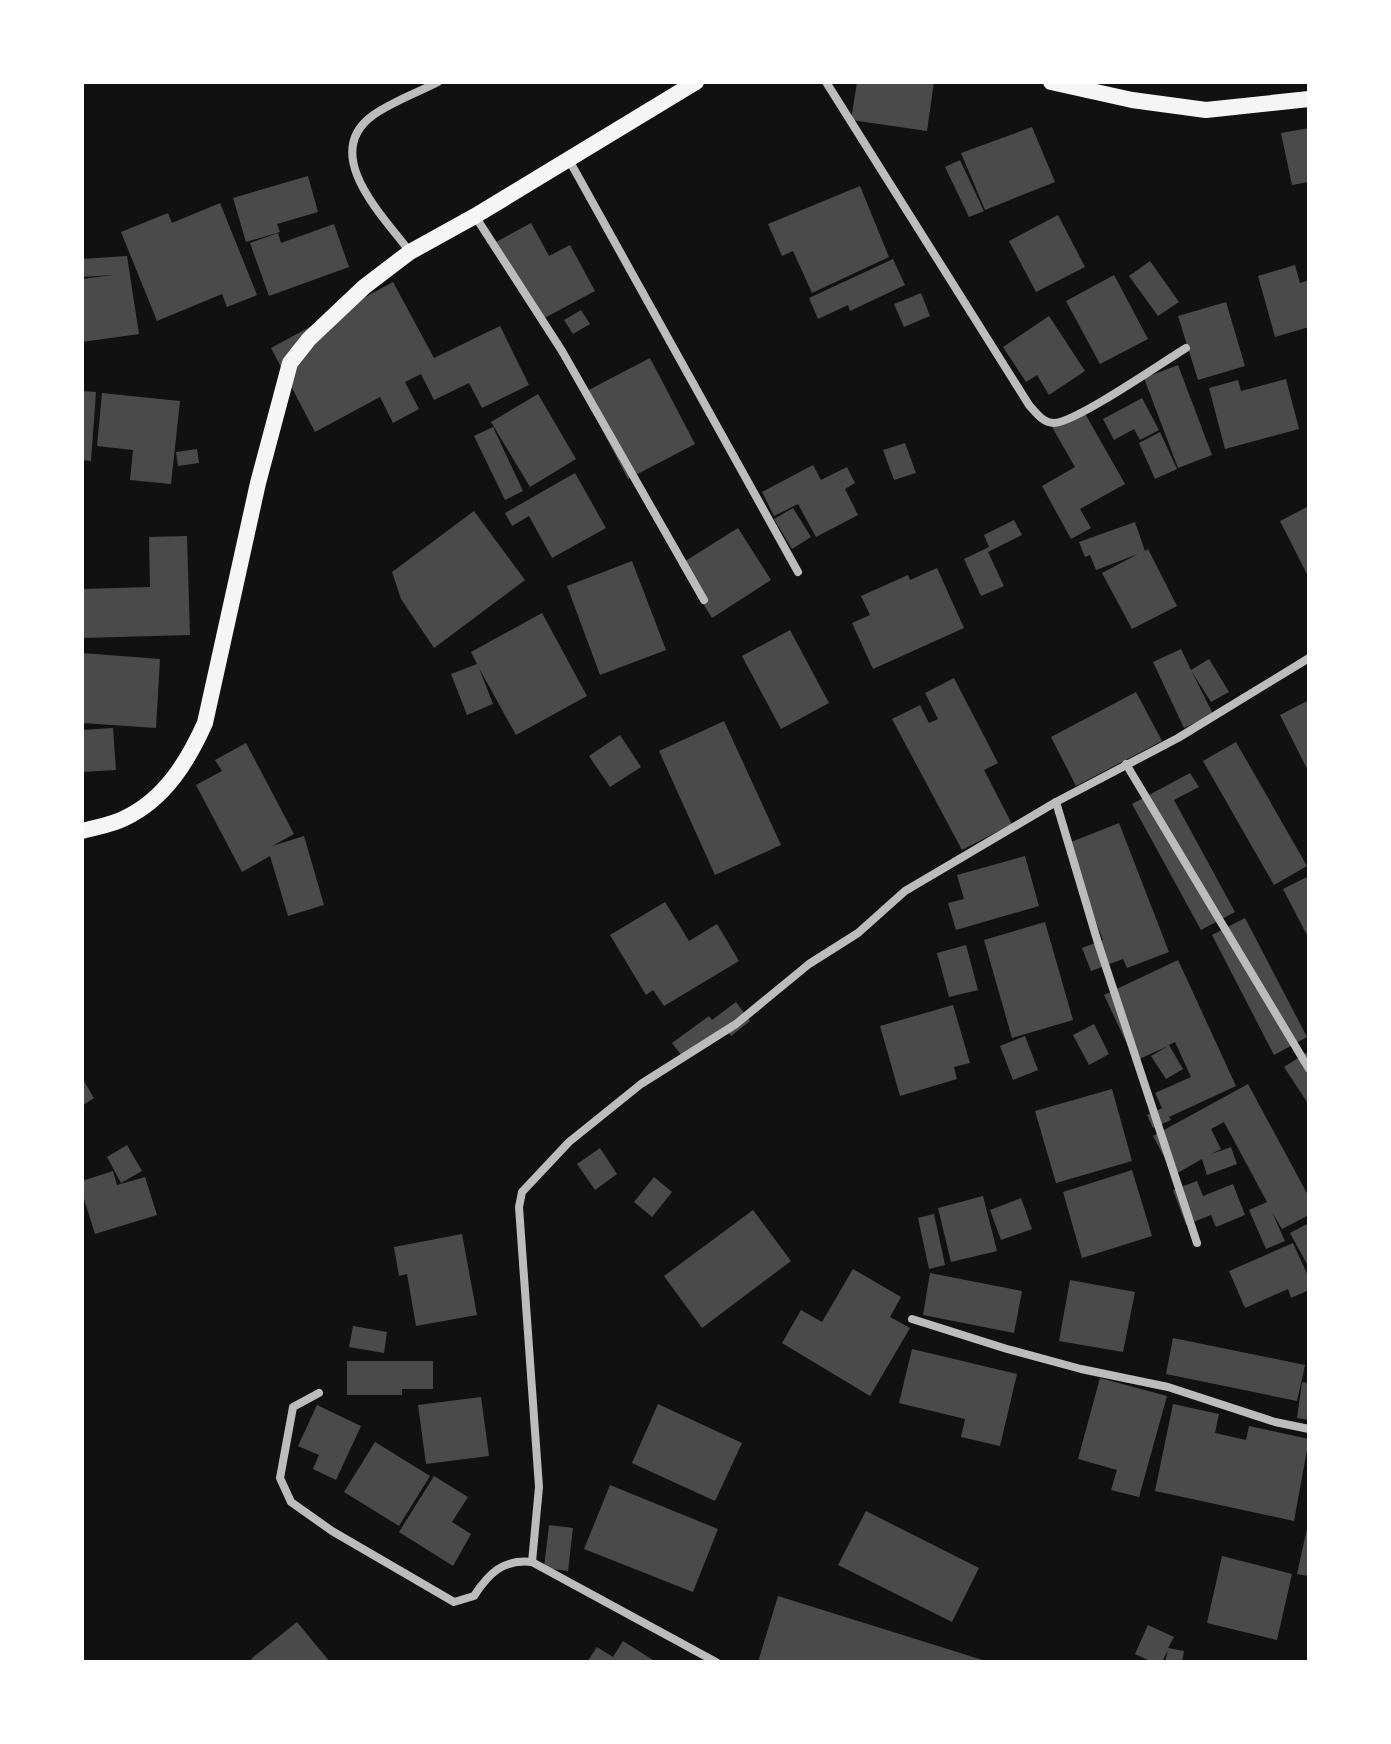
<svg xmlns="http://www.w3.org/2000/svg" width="1391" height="1744" font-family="Mulish,sans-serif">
	<rect width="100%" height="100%" fill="#111"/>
	<g fill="#4a4a4a">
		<polygon points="857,82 934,82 927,131 851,120"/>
		<polygon points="1032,127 1055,182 985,210 961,153"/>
		<polygon points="1309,128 1309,182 1292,185 1281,133"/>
		<polygon points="960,160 984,211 969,217 945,167"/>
		<polygon points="308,176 318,212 277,224 280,232 246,242 233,198"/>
		<polygon points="860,186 889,257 812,293 793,251 782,256 768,224"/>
		<polygon points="220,203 257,295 227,307 222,294 157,321 121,232 168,213 172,223"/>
		<polygon points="1058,215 1085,267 1036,292 1009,241"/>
		<polygon points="531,223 549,256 570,245 595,291 539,321 496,242"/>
		<polygon points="334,224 349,267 269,296 250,243 278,233 281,243"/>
		<polygon points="127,256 139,334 82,342 82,279 113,275 82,277 82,259"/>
		<polygon points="893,259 905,285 850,311 848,305 818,319 809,298"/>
		<polygon points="1150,261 1179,302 1158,316 1129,276"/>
		<polygon points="1295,265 1300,283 1309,280 1309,327 1275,337 1258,276"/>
		<polygon points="1114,275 1148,339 1100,364 1066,301"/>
		<polygon points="393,282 434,358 500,326 529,385 482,408 469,383 434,400 421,374 405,382 419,409 393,423 380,397 315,432 271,348"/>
		<polygon points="921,293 930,316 904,327 894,304"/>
		<polygon points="1226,302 1245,366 1198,380 1178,316"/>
		<polygon points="581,310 590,324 573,334 564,320"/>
		<polygon points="1049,316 1085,371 1049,395 1037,375 1026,382 1003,347"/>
		<polygon points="650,358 695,444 628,479 583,393"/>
		<polygon points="1178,365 1212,455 1178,468 1144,378"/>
		<polygon points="1286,379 1299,429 1225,449 1209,388 1238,380 1241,391"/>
		<polygon points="82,391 96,392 91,461 82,460"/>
		<polygon points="102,393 180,401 171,484 130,480 133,450 97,446"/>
		<polygon points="538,394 576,459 530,487 491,422"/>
		<polygon points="1142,398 1159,430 1140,440 1134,429 1114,440 1103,419"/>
		<polygon points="1083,410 1125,484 1080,509 1091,528 1071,539 1042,486 1075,467 1052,427"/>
		<polygon points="493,427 523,491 505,500 474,436"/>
		<polygon points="1160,432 1177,469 1155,479 1139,443"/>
		<polygon points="905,443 916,473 894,480 883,450"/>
		<polygon points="197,449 199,463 178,466 176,452"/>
		<polygon points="813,465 821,480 847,467 855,483 845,489 858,515 816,537 798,504 774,516 762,492"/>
		<polygon points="575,473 606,528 552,558 529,516 512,526 505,513"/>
		<polygon points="1309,506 1309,578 1280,521"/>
		<polygon points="793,508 811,537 792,549 774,519"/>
		<polygon points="474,511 525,580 434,648 401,599 392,572"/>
		<polygon points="1014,520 1022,535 988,552 1004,586 981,596 964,559 989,547 984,535"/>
		<polygon points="1135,522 1145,551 1148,549 1177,606 1132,629 1102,573 1138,554 1096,570 1090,555 1085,557 1079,542"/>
		<polygon points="738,528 771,580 712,618 679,565"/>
		<polygon points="187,536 190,635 82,638 82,589 150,587 149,537"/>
		<polygon points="632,561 666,650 600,675 567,586"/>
		<polygon points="937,568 964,628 873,669 852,623 870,615 861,596 908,575 910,580"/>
		<polygon points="542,613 587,696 516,735 479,668 493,704 467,715 451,674 477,664 471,652"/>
		<polygon points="790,630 829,703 781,729 742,656"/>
		<polygon points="1181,649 1191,670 1209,659 1229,692 1211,702 1192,672 1213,714 1184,728 1153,662"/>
		<polygon points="82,653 160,659 156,728 82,723"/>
		<polygon points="954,678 998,763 984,770 1012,824 962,850 892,719 920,705 929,723 938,719 925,693"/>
		<polygon points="1136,692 1162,741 1076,786 1051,737"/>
		<polygon points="1309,700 1309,773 1280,715"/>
		<polygon points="724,721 781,845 715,875 659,751"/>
		<polygon points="113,728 116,770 82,772 82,730"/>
		<polygon points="620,735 641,767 610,787 589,756"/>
		<polygon points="1236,742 1307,866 1274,885 1203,761"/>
		<polygon points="246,743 294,834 272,846 304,836 324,905 288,916 270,856 242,872 196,785 222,771 215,760"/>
		<polygon points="1190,773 1199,787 1174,800 1235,912 1201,930 1132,804"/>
		<polygon points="1119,823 1169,952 1127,968 1123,959 1091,971 1082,948 1103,940 1066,844"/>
		<polygon points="1025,856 1039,906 956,930 948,903 964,899 957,875"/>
		<polygon points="1309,876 1309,939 1283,889"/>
		<polygon points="665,902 689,941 717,924 739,961 664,1006 653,990 646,995 610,935"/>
		<polygon points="1245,918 1307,1037 1274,1055 1212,935"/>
		<polygon points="1045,922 1073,1020 1012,1038 984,940"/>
		<polygon points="966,945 978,990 949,997 937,953"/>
		<polygon points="1178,960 1236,1086 1169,1117 1171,1120 1153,1128 1147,1115 1162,1108 1155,1093 1191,1077 1175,1042 1169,1045 1183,1069 1166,1079 1151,1056 1168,1046 1135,1061 1104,995"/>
		<polygon points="736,1002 750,1021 731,1036 726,1029 685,1060 672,1043 709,1016 712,1020"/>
		<polygon points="953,1005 970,1063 954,1067 957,1079 900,1096 880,1026"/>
		<polygon points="1094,1024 1109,1054 1089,1065 1073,1035"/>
		<polygon points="1025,1036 1038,1070 1013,1080 1000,1046"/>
		<polygon points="1309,1051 1309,1105 1284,1067"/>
		<polygon points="82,1078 94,1098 82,1106"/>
		<polygon points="1248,1084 1309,1197 1309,1215 1282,1229 1272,1212 1285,1241 1266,1249 1249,1210 1267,1202 1224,1122 1211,1129 1221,1149 1211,1154 1231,1147 1237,1164 1207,1175 1202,1159 1174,1175 1153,1136"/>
		<polygon points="1112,1089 1132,1161 1056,1183 1035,1111"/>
		<polygon points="127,1145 142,1171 121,1183 107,1157"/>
		<polygon points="600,1148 617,1174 595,1190 577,1164"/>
		<polygon points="1132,1170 1152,1236 1082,1258 1063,1192"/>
		<polygon points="113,1171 117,1185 145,1177 157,1215 95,1234 84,1199 82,1201 82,1181"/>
		<polygon points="654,1177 672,1192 652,1217 634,1202"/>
		<polygon points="1197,1181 1203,1196 1233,1184 1245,1215 1216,1227 1211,1215 1186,1225 1173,1190"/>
		<polygon points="983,1196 997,1251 951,1262 938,1208"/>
		<polygon points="1021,1198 1032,1229 1001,1240 990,1210"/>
		<polygon points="753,1210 791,1261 702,1328 664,1276"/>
		<polygon points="934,1214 945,1265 929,1269 918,1218"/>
		<polygon points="1309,1223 1309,1268 1290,1233"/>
		<polygon points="462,1234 477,1315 416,1326 407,1274 399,1276 394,1247"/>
		<polygon points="1293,1243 1309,1278 1309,1290 1291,1298 1288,1289 1245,1308 1229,1271"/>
		<polygon points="853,1269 901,1297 890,1317 910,1328 870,1396 782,1343 801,1310 822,1322"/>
		<polygon points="930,1273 1022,1291 1014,1333 923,1315"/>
		<polygon points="1070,1280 1135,1292 1123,1352 1059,1341"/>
		<polygon points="353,1326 387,1332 384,1353 349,1347"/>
		<polygon points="1173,1338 1305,1365 1297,1401 1166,1374"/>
		<polygon points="912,1349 1017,1374 1000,1446 961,1437 965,1419 899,1403"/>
		<polygon points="347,1361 433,1361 433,1389 402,1389 402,1395 347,1395"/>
		<polygon points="1100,1378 1167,1396 1139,1497 1111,1490 1117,1470 1078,1459"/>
		<polygon points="1302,1382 1309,1383 1309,1420 1297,1418"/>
		<polygon points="481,1397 489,1456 426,1464 418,1405"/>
		<polygon points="658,1404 742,1443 715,1501 632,1463"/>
		<polygon points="1173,1404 1219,1414 1215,1433 1246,1440 1249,1426 1309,1439 1294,1521 1155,1491"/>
		<polygon points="317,1405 361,1426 336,1480 313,1469 319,1455 298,1446"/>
		<polygon points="375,1442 430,1476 399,1526 344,1492"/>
		<polygon points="434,1476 468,1497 452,1522 471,1534 453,1566 399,1532"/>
		<polygon points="610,1485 718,1529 693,1592 584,1549"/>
		<polygon points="866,1511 979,1568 952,1622 838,1565"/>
		<polygon points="1308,1524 1309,1524 1309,1576 1297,1574"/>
		<polygon points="549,1525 573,1528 568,1571 544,1568"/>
		<polygon points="1222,1556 1292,1574 1277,1640 1207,1623"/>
		<polygon points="778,1596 986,1661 985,1662 758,1662"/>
		<polygon points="297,1622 330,1662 253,1662 251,1659"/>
		<polygon points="1148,1625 1174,1637 1168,1648 1184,1651 1182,1662 1165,1662 1168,1650 1162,1662 1152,1662 1135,1654"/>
		<polygon points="623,1641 656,1662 587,1662 597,1647 613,1657"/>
	</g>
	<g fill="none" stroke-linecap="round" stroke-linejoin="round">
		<g stroke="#bcbcbc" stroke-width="8">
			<path d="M 826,82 L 1029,405 C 1036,413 1043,423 1054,423 C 1075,423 1163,362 1186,348"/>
			<polyline points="569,160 798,572"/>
			<polyline points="475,216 562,351 704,600"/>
			<path d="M 410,252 C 384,217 320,155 372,116 C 391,102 417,93 438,82"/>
			<polyline points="1126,764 1309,1069"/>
			<polyline points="1056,802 1098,943 1197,1243"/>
			<polyline points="912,1319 1007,1349 1081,1369 1168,1387 1275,1422 1309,1429"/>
			<path d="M 319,1393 L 293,1407 L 280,1478 L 291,1502 L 332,1531 L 454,1602 L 474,1596 C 489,1573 503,1559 532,1562 L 539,1487 L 519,1207 L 522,1192 L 569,1142 L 641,1084 L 736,1024 L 809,964 L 858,933 L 905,891 L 1056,802 L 1178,738 L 1309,658"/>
			<polyline points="532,1562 716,1662"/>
		</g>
		<g stroke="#f5f5f5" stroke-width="16">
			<polyline points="1051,82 1132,100 1206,110 1309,99"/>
			<path d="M 82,831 C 96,827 112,825 125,818 C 165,799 188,761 205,723 L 258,483 L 290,363 L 309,339 L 364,287 L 410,252 L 475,216 L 696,82"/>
		</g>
	</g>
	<rect width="1391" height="1744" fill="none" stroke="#ffffff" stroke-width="168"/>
</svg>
